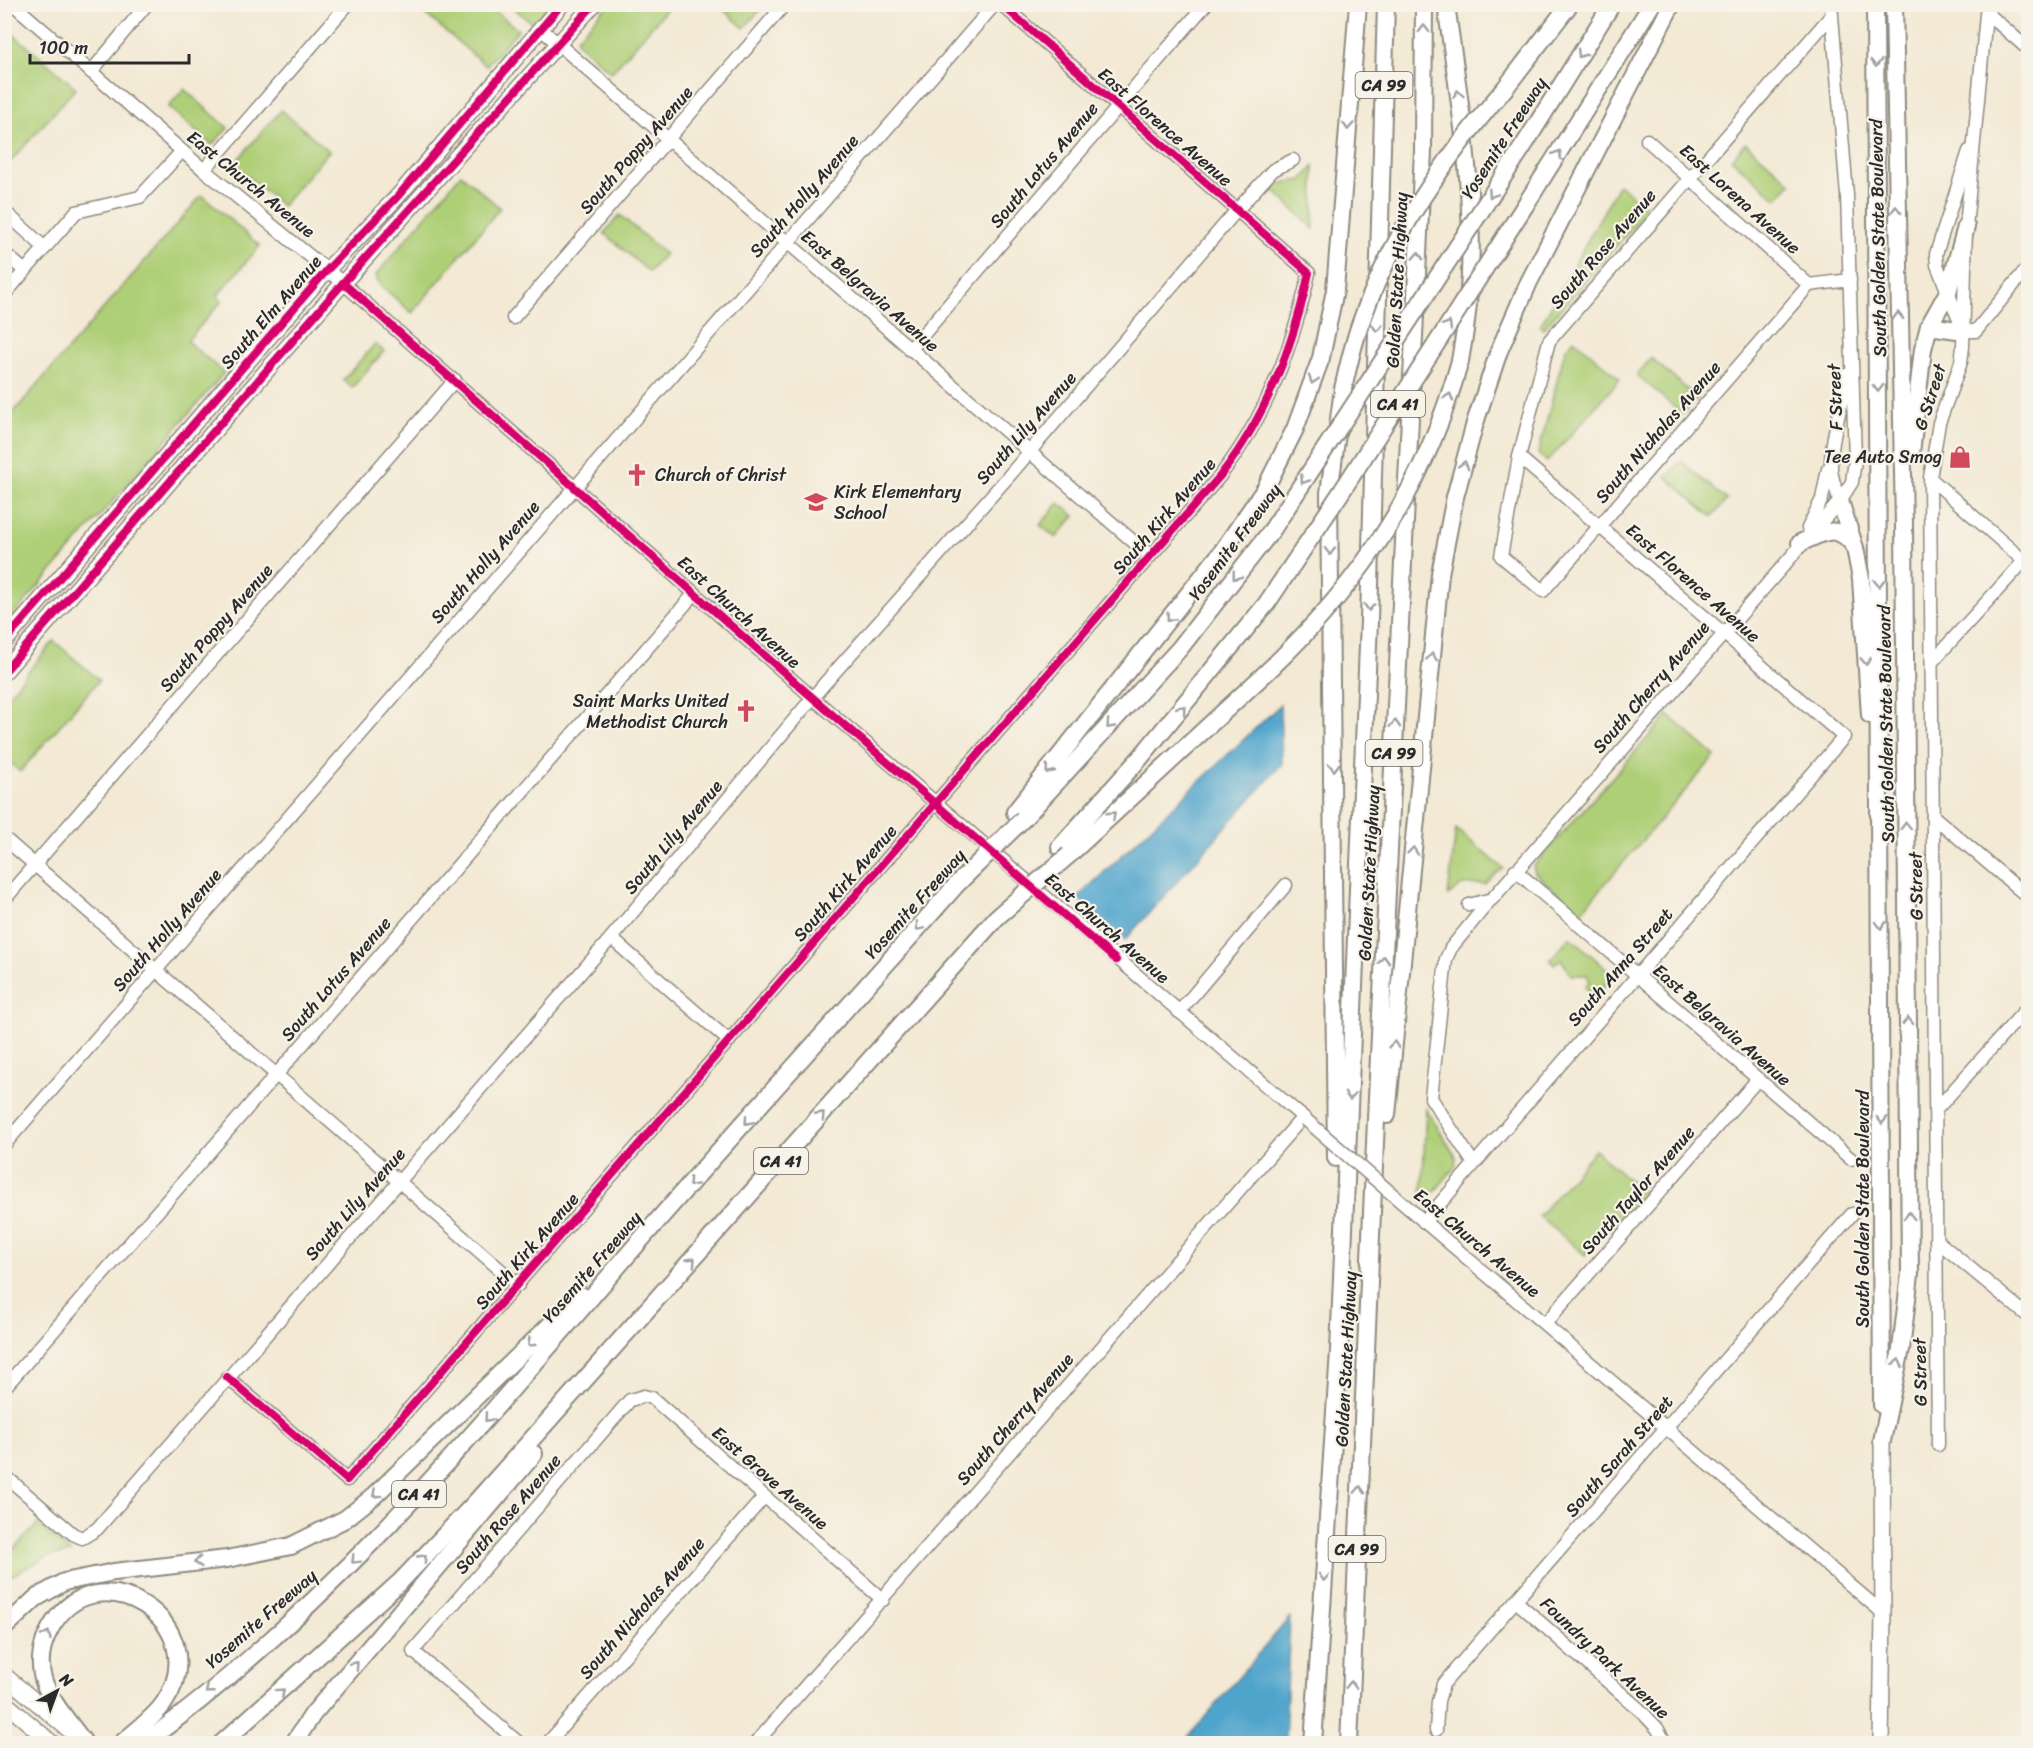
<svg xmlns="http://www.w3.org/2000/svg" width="2033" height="1748" font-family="Sriracha,sans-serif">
	<rect width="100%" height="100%" fill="#f7f3e8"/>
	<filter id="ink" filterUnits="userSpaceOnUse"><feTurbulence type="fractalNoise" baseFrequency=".0167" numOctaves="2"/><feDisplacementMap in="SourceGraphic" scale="12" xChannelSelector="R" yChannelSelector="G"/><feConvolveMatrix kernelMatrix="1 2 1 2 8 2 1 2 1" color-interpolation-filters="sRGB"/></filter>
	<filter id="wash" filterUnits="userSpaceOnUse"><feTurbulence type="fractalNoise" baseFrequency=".008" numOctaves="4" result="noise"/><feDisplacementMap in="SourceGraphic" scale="24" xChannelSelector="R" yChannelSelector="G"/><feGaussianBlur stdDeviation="1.35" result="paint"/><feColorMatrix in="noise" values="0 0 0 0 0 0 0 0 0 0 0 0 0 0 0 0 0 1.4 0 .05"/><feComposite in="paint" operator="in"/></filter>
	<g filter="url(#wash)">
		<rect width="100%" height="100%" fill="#f3e9d4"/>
		<g fill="#afcf77" stroke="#6d7d51" stroke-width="1.5">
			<polygon points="415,5 488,5 518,30 486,66"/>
			<polygon points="510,5 550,5 533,24"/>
			<polygon points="608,5 663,5 667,9 611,73 577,42 577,38"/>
			<polygon points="718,5 754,5 760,10 744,28"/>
			<polygon points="6,28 76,88 5,168 4,29"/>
			<polygon points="184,89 228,128 212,145 168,107"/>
			<polygon points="281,110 329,151 282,206 234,164"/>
			<polygon points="1746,143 1791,183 1777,199 1731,159"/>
			<polygon points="1314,166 1314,229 1271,188 1286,182 1302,180"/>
			<polygon points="461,174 500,208 412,313 378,283 376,275"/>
			<polygon points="1619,184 1649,209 1543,329 1540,326"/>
			<polygon points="202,195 260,246 217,296 222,301 187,341 224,373 5,625 5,422"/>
			<polygon points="620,215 665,254 649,272 604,233"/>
			<polygon points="1574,339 1620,379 1547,462 1538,454 1565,350"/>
			<polygon points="375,344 384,351 352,388 343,380"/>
			<polygon points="1651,358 1697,398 1682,414 1637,375"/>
			<polygon points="1681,461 1727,500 1712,517 1666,477"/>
			<polygon points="1059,503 1075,516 1056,538 1040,525"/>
			<polygon points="54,641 99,680 20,772 5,758 5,699"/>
			<polygon points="1668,715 1715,756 1580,913 1535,873 1533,866"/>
			<polygon points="1456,829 1503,868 1485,884 1462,885 1448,896"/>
			<polygon points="1570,937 1614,975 1595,997 1585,987 1590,982 1587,975 1571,975 1561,959 1554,964 1550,960"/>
			<polygon points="1426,1109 1456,1157 1455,1167 1430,1197 1422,1197"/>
			<polygon points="1595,1150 1645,1194 1614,1231 1609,1227 1585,1255 1539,1216"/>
			<polygon points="38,1524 71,1553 49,1556 5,1579 5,1558"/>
		</g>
		<g fill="#50a4cc" stroke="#3e687c" stroke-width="1.5">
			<polygon points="1280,705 1282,764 1125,940 1077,898"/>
			<polygon points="1290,1617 1285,1743 1183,1743"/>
		</g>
	</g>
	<g filter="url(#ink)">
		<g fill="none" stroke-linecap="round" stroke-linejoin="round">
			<g stroke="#8f8a80" stroke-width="15">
				<g id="minor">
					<polyline points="13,4 204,170 343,283 805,691 1305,1119"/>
					<polyline points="1987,13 2028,49"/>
					<polyline points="1831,16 1549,341 1519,457 1501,556 1543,591 1809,285 1850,280"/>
					<polyline points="541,29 1150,556"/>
					<polyline points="91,72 147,4"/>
					<polyline points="1647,140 1809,285"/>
					<polyline points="204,170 348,4"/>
					<polyline points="4,211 45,248"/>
					<polyline points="4,253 25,271"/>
					<polyline points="4,295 76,212 140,197 182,151"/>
					<polyline points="513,318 785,4"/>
					<polyline points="1960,322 1937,265 1936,254 1969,151"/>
					<polyline points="1964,331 1976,331 2028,267"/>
					<polyline points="910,350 1206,4"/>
					<polyline points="1930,478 2024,561 2028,561"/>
					<path d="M 1840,501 C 1836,490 1832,480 1831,469 C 1830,438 1843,406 1846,375"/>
					<polyline points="1808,528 1822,499 1828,469"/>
					<polyline points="1932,662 2024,561"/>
					<polyline points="1933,816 2028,897"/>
					<polyline points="4,838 518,1285"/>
					<polyline points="1515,870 1851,1159"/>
					<polyline points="4,900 455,380"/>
					<polyline points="1469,905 1492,899 1840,501 1852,482 1855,460 1847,195 1831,4"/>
					<polyline points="611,938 729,1041"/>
					<polyline points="1179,1012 1286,885"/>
					<polyline points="1935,1111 2028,1007"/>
					<polyline points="4,1145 995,4"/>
					<polyline points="1474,1164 1431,1098 1446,959 1451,948 1491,899"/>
					<polyline points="1406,1206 1883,1613"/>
					<polyline points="1424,1222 1844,737 1519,457"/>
					<polyline points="1936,1240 2028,1316"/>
					<polyline points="1545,1324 1758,1079"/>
					<path d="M 227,1377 L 347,1480 L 1220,476 C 1267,416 1293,347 1309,273 L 1001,4"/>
					<polyline points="4,1388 695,593"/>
					<polyline points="1938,1445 1930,478 1939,423 1961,362 1963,347 1966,227 1987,4"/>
					<polyline points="4,1475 73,1534 82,1538 97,1529 611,938 825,683 1008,477 1237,210 1273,170 1293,160"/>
					<polyline points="1517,1602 1640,1710 1657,1728 1666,1744"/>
					<polyline points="1436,1730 1438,1701 1443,1684 1852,1214"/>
					<polyline points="520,1744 413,1651 630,1400 644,1396 652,1398 883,1600"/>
					<polyline points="547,1744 764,1497"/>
					<polyline points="755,1744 1303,1117"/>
				</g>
			</g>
			<g stroke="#8f8a80" stroke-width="18">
				<g id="major">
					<polyline points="4,642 328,269 398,196 562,4"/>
					<polyline points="4,672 343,283 594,4"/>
					<polyline points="4,1675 69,1730"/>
					<polyline points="4,1702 53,1744"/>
					<polyline points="1881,1744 1883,1613 1882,1441"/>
				</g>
			</g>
			<g stroke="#8f8a80" stroke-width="20">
				<g id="highway">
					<path d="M 1446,4 C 1463,129 1484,235 1460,361"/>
					<polyline points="1875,4 1882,1405"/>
					<polyline points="1506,87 1570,4"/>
					<polyline points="1524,145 1612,4"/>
					<polyline points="1526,204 1652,4"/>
					<polyline points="1929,326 1948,292 1966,227"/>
					<polyline points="1911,453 1923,349 1929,326 1964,331"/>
					<polyline points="1840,501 1855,548 1861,579 1870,715"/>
					<path d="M 1800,543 C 1823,533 1837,522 1854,546"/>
					<polyline points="1015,812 1221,553 1265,489 1295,429 1321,358 1335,290 1358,4"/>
					<polyline points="1023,819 1180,648 1272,530"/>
					<polyline points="1060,847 1140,758 1267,603"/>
					<polyline points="1069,855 1269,670"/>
					<polyline points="1387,1115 1440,574 1455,497 1475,423 1499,351 1529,282 1672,4"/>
					<polyline points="1336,1158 1329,493 1343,389"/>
					<polyline points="1882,1441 1901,1349 1910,1274 1904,525 1894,4"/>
					<polyline points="4,1628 36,1598 64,1582 114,1572 227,1559 291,1546 345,1519 374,1496 581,1295"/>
					<path d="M 84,1743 C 71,1724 52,1704 44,1682 C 38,1664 41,1645 50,1629 C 95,1546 218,1623 164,1703 C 153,1719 135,1731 121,1744"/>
					<path d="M 143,1744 C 329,1609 476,1431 625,1258 C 734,1132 847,1009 958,883"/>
					<polyline points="221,1744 401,1581 474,1504 997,917"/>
					<polyline points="293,1744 313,1714 534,1454"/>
					<polyline points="1313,1744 1339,1351 1369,621 1386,4"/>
					<polyline points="1349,1744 1377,1097 1423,151 1424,4"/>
				</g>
			</g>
			<use href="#minor" stroke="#fff" stroke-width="12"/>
			<use href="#major" stroke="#fff" stroke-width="15"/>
			<use href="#highway" stroke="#fff" stroke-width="16"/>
			<g stroke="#8f8a80" stroke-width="15" stroke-linecap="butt">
				<polyline id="minor-bridge" points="1305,1119 1406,1206"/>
			</g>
			<g stroke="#8f8a80" stroke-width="20" stroke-linecap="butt">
				<g id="highway-bridge">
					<path d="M 1343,389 C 1348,367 1353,344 1361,322 C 1393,232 1444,159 1506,87"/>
					<polyline points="1272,530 1524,145"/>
					<polyline points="1267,603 1340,494 1526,204"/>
					<path d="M 1269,670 C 1364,579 1424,489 1460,361"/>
					<polyline points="958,883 1023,819"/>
					<polyline points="997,917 1069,855"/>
				</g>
			</g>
			<use href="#minor-bridge" stroke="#fff" stroke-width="12"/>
			<use href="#highway-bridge" stroke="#fff" stroke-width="16"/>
			<g stroke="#f7f3e8" stroke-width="11">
				<g id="cycleway">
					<polyline points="343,283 805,691 1116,960"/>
					<polyline points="4,642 328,269 398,196 562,4"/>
					<polyline points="4,672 343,283 594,4"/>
					<path d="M 227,1377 L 347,1480 L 1220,476 C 1267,416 1293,347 1309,273 L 1001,4"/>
				</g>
			</g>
			<use href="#cycleway" stroke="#d6006c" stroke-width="8"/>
		</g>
		<defs><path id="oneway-chevron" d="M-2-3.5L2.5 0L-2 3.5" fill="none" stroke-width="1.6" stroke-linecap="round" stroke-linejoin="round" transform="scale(1.5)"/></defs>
		<g stroke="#a0a0a0">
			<use href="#oneway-chevron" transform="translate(1424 29) rotate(-90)"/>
			<use href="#oneway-chevron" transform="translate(1581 54) rotate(122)"/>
			<use href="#oneway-chevron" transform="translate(1876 63) rotate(90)"/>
			<use href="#oneway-chevron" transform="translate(1458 94) rotate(-98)"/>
			<use href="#oneway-chevron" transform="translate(1348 126) rotate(94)"/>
			<use href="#oneway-chevron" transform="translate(1558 154) rotate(-58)"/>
			<use href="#oneway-chevron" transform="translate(1492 194) rotate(123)"/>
			<use href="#oneway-chevron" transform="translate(1896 210) rotate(-91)"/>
			<use href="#oneway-chevron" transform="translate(1418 256) rotate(-87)"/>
			<use href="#oneway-chevron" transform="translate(1898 316) rotate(-91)"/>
			<use href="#oneway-chevron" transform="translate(1448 325) rotate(-58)"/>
			<use href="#oneway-chevron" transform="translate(1377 328) rotate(92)"/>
			<use href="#oneway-chevron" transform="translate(1313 380) rotate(108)"/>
			<use href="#oneway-chevron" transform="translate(1878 388) rotate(90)"/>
			<use href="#oneway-chevron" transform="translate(1449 397) rotate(-72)"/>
			<use href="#oneway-chevron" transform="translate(1464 465) rotate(-75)"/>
			<use href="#oneway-chevron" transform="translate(1304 480) rotate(123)"/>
			<use href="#oneway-chevron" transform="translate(1330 551) rotate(89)"/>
			<use href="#oneway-chevron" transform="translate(1236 576) rotate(128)"/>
			<use href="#oneway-chevron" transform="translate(1879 583) rotate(90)"/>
			<use href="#oneway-chevron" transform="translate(1369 607) rotate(92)"/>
			<use href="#oneway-chevron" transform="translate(1170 618) rotate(128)"/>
			<use href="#oneway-chevron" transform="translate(1432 657) rotate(-84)"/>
			<use href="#oneway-chevron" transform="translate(1866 661) rotate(86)"/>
			<use href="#oneway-chevron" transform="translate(1182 709) rotate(-50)"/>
			<use href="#oneway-chevron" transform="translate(1395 724) rotate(-87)"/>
			<use href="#oneway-chevron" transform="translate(1110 725) rotate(132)"/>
			<use href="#oneway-chevron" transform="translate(1334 767) rotate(89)"/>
			<use href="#oneway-chevron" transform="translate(1049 770) rotate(129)"/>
			<use href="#oneway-chevron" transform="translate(1112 815) rotate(-43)"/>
			<use href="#oneway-chevron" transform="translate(1906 826) rotate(-91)"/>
			<use href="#oneway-chevron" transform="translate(1413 851) rotate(-84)"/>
			<use href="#oneway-chevron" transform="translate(1881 925) rotate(90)"/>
			<use href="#oneway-chevron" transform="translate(919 927) rotate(131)"/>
			<use href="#oneway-chevron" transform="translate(1384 960) rotate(-87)"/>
			<use href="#oneway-chevron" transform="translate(1908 1021) rotate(-90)"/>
			<use href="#oneway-chevron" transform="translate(1394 1045) rotate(-84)"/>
			<use href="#oneway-chevron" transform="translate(1350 1096) rotate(92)"/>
			<use href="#oneway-chevron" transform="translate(821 1115) rotate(-48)"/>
			<use href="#oneway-chevron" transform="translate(1882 1120) rotate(90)"/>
			<use href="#oneway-chevron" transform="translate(748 1121) rotate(131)"/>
			<use href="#oneway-chevron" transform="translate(692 1183) rotate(133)"/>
			<use href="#oneway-chevron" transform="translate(1909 1216) rotate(-90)"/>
			<use href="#oneway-chevron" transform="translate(692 1261) rotate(-48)"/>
			<use href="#oneway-chevron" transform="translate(531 1343) rotate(136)"/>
			<use href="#oneway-chevron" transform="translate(1898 1363) rotate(-78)"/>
			<use href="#oneway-chevron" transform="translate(488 1418) rotate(131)"/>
			<use href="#oneway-chevron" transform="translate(1360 1490) rotate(-88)"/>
			<use href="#oneway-chevron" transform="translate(376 1494) rotate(138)"/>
			<use href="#oneway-chevron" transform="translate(423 1558) rotate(-46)"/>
			<use href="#oneway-chevron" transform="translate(355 1560) rotate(135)"/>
			<use href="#oneway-chevron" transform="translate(198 1562) rotate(174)"/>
			<use href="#oneway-chevron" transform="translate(1324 1577) rotate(94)"/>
			<use href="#oneway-chevron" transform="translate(47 1635) rotate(-66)"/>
			<use href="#oneway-chevron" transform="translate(355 1665) rotate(-48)"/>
			<use href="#oneway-chevron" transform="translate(1351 1685) rotate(-88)"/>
			<use href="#oneway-chevron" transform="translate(209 1690) rotate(141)"/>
			<use href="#oneway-chevron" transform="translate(281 1692) rotate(-42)"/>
		</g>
	</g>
	<defs>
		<g id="shop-bare" transform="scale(1.8)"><path d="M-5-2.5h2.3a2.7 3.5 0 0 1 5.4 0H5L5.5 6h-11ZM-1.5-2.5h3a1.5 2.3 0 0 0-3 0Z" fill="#d1495b" stroke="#f7f3e8" stroke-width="2.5" paint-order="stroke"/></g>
		<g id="church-bare" transform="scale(1.8)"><path d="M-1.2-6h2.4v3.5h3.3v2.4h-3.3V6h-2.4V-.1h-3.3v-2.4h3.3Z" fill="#d1495b" stroke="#f7f3e8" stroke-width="2.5" paint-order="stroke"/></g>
		<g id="school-bare" transform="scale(1.8)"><path d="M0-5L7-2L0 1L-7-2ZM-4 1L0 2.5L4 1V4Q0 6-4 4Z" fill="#d1495b" stroke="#f7f3e8" stroke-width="2.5" paint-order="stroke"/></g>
	</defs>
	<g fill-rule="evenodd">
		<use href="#shop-bare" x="1960" y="457"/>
		<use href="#church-bare" x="637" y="475"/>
		<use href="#school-bare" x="816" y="502"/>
		<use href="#church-bare" x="746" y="711"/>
	</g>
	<g text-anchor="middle" stroke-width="4.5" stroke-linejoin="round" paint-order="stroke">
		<g fill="#f7f3e8" stroke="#686764" stroke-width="1.5">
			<rect x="1355.5" y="72" width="57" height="26" rx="4.5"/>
			<rect x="1371" y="391" width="54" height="26" rx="4.5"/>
			<rect x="1365.5" y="740" width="57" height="26" rx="4.5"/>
			<rect x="754" y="1148" width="54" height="26" rx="4.5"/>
			<rect x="392" y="1481" width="54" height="26" rx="4.5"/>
			<rect x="1328.5" y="1536" width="57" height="26" rx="4.5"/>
		</g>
		<g font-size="16" font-weight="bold" fill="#2b2b2b">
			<text x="1384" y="91">CA 99</text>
			<text x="1398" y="410">CA 41</text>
			<text x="1394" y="759">CA 99</text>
			<text x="781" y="1167">CA 41</text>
			<text x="419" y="1500">CA 41</text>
			<text x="1357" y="1555">CA 99</text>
		</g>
		<g font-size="18" fill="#2b2b2b" stroke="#f7f3e8">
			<text transform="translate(1165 127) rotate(41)" y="6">East Florence Avenue</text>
			<text transform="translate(1504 138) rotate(-57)" y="6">Yosemite Freeway</text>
			<text transform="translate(636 150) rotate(-49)" y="6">South Poppy Avenue</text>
			<text transform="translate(1044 165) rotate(-50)" y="6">South Lotus Avenue</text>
			<text transform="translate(251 184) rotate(39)" y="6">East Church Avenue</text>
			<text transform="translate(804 196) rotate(-49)" y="6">South Holly Avenue</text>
			<text transform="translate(1740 199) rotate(42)" y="6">East Lorena Avenue</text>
			<text transform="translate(1878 238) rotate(-91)" y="6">South Golden State Boulevard</text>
			<text transform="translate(1603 249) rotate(-49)" y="6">South Rose Avenue</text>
			<text transform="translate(1397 280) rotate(-87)" y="6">Golden State Highway</text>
			<text transform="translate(870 291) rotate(41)" y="6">East Belgravia Avenue</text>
			<text transform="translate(271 312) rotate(-49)" y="6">South Elm Avenue</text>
			<text transform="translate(1835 397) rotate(-92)" y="6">F Street</text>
			<text transform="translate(1930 397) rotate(-72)" y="6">G Street</text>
			<text transform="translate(1026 428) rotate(-49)" y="6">South Lily Avenue</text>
			<text transform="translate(1658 432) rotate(-49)" y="6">South Nicholas Avenue</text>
			<text transform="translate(1164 516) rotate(-49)" y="6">South Kirk Avenue</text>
			<text transform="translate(1235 542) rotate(-53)" y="6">Yosemite Freeway</text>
			<text transform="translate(485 562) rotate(-49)" y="6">South Holly Avenue</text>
			<text transform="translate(1693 583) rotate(41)" y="6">East Florence Avenue</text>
			<text transform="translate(739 612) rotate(42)" y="6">East Church Avenue</text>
			<text transform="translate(216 628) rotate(-49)" y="6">South Poppy Avenue</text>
			<text transform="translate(1651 687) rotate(-49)" y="6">South Cherry Avenue</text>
			<text transform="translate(1886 724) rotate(-91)" y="6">South Golden State Boulevard</text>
			<text transform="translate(673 837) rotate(-50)" y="6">South Lily Avenue</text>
			<text transform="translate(1369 873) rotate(-87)" y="6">Golden State Highway</text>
			<text transform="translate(845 883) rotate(-49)" y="6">South Kirk Avenue</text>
			<text transform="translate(1916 886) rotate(-91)" y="6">G Street</text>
			<text transform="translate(915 904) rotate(-48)" y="6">Yosemite Freeway</text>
			<text transform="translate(1107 928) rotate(41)" y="6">East Church Avenue</text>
			<text transform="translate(167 930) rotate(-49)" y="6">South Holly Avenue</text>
			<text transform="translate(1620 967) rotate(-49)" y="6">South Anna Street</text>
			<text transform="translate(336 979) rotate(-49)" y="6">South Lotus Avenue</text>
			<text transform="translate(1722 1025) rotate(41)" y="6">East Belgravia Avenue</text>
			<text transform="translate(1638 1190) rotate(-49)" y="6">South Taylor Avenue</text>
			<text transform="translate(355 1204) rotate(-49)" y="6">South Lily Avenue</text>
			<text transform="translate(1863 1209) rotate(-90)" y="6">South Golden State Boulevard</text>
			<text transform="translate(1477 1243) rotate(40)" y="6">East Church Avenue</text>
			<text transform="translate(527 1251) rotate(-49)" y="6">South Kirk Avenue</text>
			<text transform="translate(592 1267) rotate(-49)" y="6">Yosemite Freeway</text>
			<text transform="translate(1346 1359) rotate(-87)" y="6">Golden State Highway</text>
			<text transform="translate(1920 1372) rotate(-91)" y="6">G Street</text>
			<text transform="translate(1015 1419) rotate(-49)" y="6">South Cherry Avenue</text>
			<text transform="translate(1619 1456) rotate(-49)" y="6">South Sarah Street</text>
			<text transform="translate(770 1478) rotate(41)" y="6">East Grove Avenue</text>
			<text transform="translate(508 1514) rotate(-49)" y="6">South Rose Avenue</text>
			<text transform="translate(642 1608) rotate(-49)" y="6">South Nicholas Avenue</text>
			<text transform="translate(261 1619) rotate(-41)" y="6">Yosemite Freeway</text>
			<text transform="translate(1605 1658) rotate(43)" y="6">Foundry Park Avenue</text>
		</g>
		<g font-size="18" fill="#2b2b2b" stroke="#f7f3e8" text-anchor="end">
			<text x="1942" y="463">Tee Auto Smog</text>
			<text x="655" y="481" text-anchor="start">Church of Christ</text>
			<text x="834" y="498" text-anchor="start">Kirk Elementary<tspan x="834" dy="21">School</tspan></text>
			<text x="728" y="707">Saint Marks United<tspan x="728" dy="21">Methodist Church</tspan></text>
		</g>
	</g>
	<rect width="2033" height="1748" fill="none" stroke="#f7f3e8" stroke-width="24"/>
	<g transform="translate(57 1691) rotate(41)" stroke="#f7f3e8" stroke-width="4.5" paint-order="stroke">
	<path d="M0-4.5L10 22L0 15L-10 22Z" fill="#2b2b2b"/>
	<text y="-9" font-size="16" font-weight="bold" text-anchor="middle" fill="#2b2b2b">N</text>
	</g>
	<path d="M30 54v9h159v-9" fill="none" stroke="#2b2b2b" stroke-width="3"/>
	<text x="39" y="54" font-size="18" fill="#2b2b2b" stroke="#f7f3e8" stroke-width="4.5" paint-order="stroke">100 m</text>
</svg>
